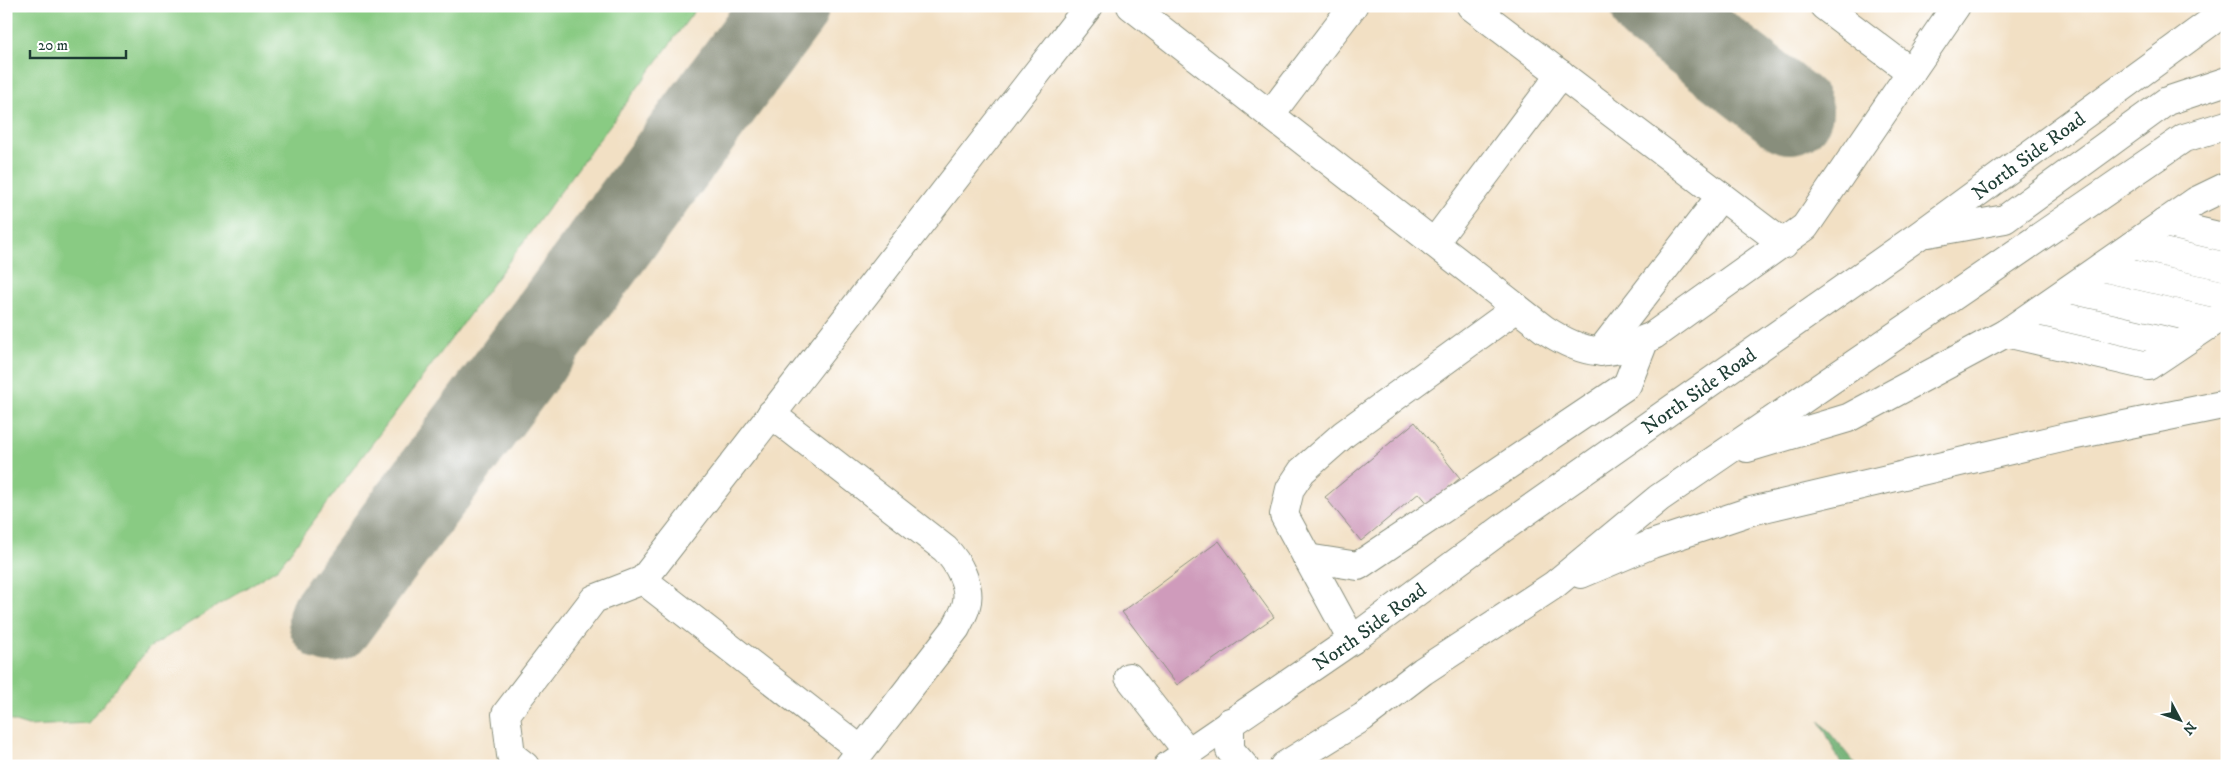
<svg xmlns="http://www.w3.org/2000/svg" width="2233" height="772" font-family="'IM FELL DW Pica',serif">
	<rect width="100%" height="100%" fill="#fff"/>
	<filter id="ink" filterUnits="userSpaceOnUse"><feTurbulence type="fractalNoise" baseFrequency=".02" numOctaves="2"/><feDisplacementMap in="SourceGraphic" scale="10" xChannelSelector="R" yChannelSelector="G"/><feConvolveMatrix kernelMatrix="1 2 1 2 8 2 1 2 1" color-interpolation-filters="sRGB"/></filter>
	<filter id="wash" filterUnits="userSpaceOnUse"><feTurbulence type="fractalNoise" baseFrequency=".0096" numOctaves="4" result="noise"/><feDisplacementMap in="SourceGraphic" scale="20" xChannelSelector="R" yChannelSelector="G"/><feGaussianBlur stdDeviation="1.12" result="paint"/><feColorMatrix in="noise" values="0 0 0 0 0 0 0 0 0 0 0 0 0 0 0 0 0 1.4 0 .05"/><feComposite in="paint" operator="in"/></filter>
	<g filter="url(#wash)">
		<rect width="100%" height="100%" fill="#f2e0c4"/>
		<polygon fill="#89cb83" stroke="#54845c" points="6,6 698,6 467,318 278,568 149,648 88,723 28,726 6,719"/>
		<polygon fill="#6eaf71" stroke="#467652" points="1820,721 1857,766 1842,766"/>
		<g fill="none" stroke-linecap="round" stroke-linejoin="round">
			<g stroke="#888e7c" stroke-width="86">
				<polyline points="1654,6 1790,111"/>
				<polyline points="331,620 786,6"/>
			</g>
		</g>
		<g id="blocks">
			<g fill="#cf9bbb">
				<polygon points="1415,422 1460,478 1429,505 1419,493 1361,541 1325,497"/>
				<polygon points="1219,541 1274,617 1177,685 1122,612"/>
			</g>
		</g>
	</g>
	<g filter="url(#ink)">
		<use href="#blocks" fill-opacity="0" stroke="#888e7c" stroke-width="1"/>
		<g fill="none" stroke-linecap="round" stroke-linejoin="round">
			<g stroke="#888e7c" stroke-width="30">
				<g id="minor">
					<path d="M 1131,6 L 1544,329 C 1585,356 1610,359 1654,335 L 1805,227 L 1956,6"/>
					<polyline points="1471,6 1784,244"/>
					<polyline points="1824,6 1911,72"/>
					<polyline points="1270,115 1353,6"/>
					<polyline points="2164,223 2227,238"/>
					<polyline points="1928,233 2005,219 2167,101 2227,81"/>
					<polyline points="1434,243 1561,74"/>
					<polyline points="2133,245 2227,267"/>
					<polyline points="2101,267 2227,296"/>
					<polyline points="2070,289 2213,322"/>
					<polyline points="2038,311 2180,344"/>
					<polyline points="2006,333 2148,366 2227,313"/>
					<polyline points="1600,352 1721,196"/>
					<path d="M 771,414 L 945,549 C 958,562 972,587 966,606 C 964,614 959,621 956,628 L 849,766"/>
					<polyline points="1747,448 1848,418 2006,333 2196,201 2227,186"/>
					<polyline points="1307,558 1358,566 1627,385 1645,339"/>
					<polyline points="1581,574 1652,544 1751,511 2066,437 2227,404"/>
					<polyline points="643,580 861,750"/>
					<polyline points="1352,640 1284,515 1290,489 1302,471 1344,434 1517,308"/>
					<polyline points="1129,677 1188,752"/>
					<polyline points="1230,722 1230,750 1244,766"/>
					<polyline points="525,766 511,755 506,714 594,599 643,580 1089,6"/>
					<path id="s1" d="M 1168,766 L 1352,640 L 1503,528 L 1921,234 L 2227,10"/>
					<polyline points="1284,766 1363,717 1423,671 1554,585 1659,498 2184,138 2227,125"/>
				</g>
			</g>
			<use href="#minor" stroke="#fff" stroke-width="28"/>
		</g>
	</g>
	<g text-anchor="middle" stroke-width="4" stroke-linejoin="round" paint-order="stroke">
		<g font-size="20" fill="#1f3d34" stroke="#fff">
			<text dy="7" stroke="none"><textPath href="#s1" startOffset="1055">North Side Road</textPath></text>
			<text dy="7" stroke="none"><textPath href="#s1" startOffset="650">North Side Road</textPath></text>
			<text dy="7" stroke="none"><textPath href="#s1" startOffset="245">North Side Road</textPath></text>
		</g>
	</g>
	<rect width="2233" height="772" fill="none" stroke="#fff" stroke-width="25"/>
	<g transform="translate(2180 720) rotate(131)" stroke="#ffffff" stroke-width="4" paint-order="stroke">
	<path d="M0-4L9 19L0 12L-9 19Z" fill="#1f3d34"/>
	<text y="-8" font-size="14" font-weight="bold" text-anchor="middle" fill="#1f3d34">N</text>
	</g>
	<path d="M30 50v8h96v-8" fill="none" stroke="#1f3d34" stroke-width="2.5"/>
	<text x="38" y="50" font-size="15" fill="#1f3d34" stroke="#ffffff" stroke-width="4" paint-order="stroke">20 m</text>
</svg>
